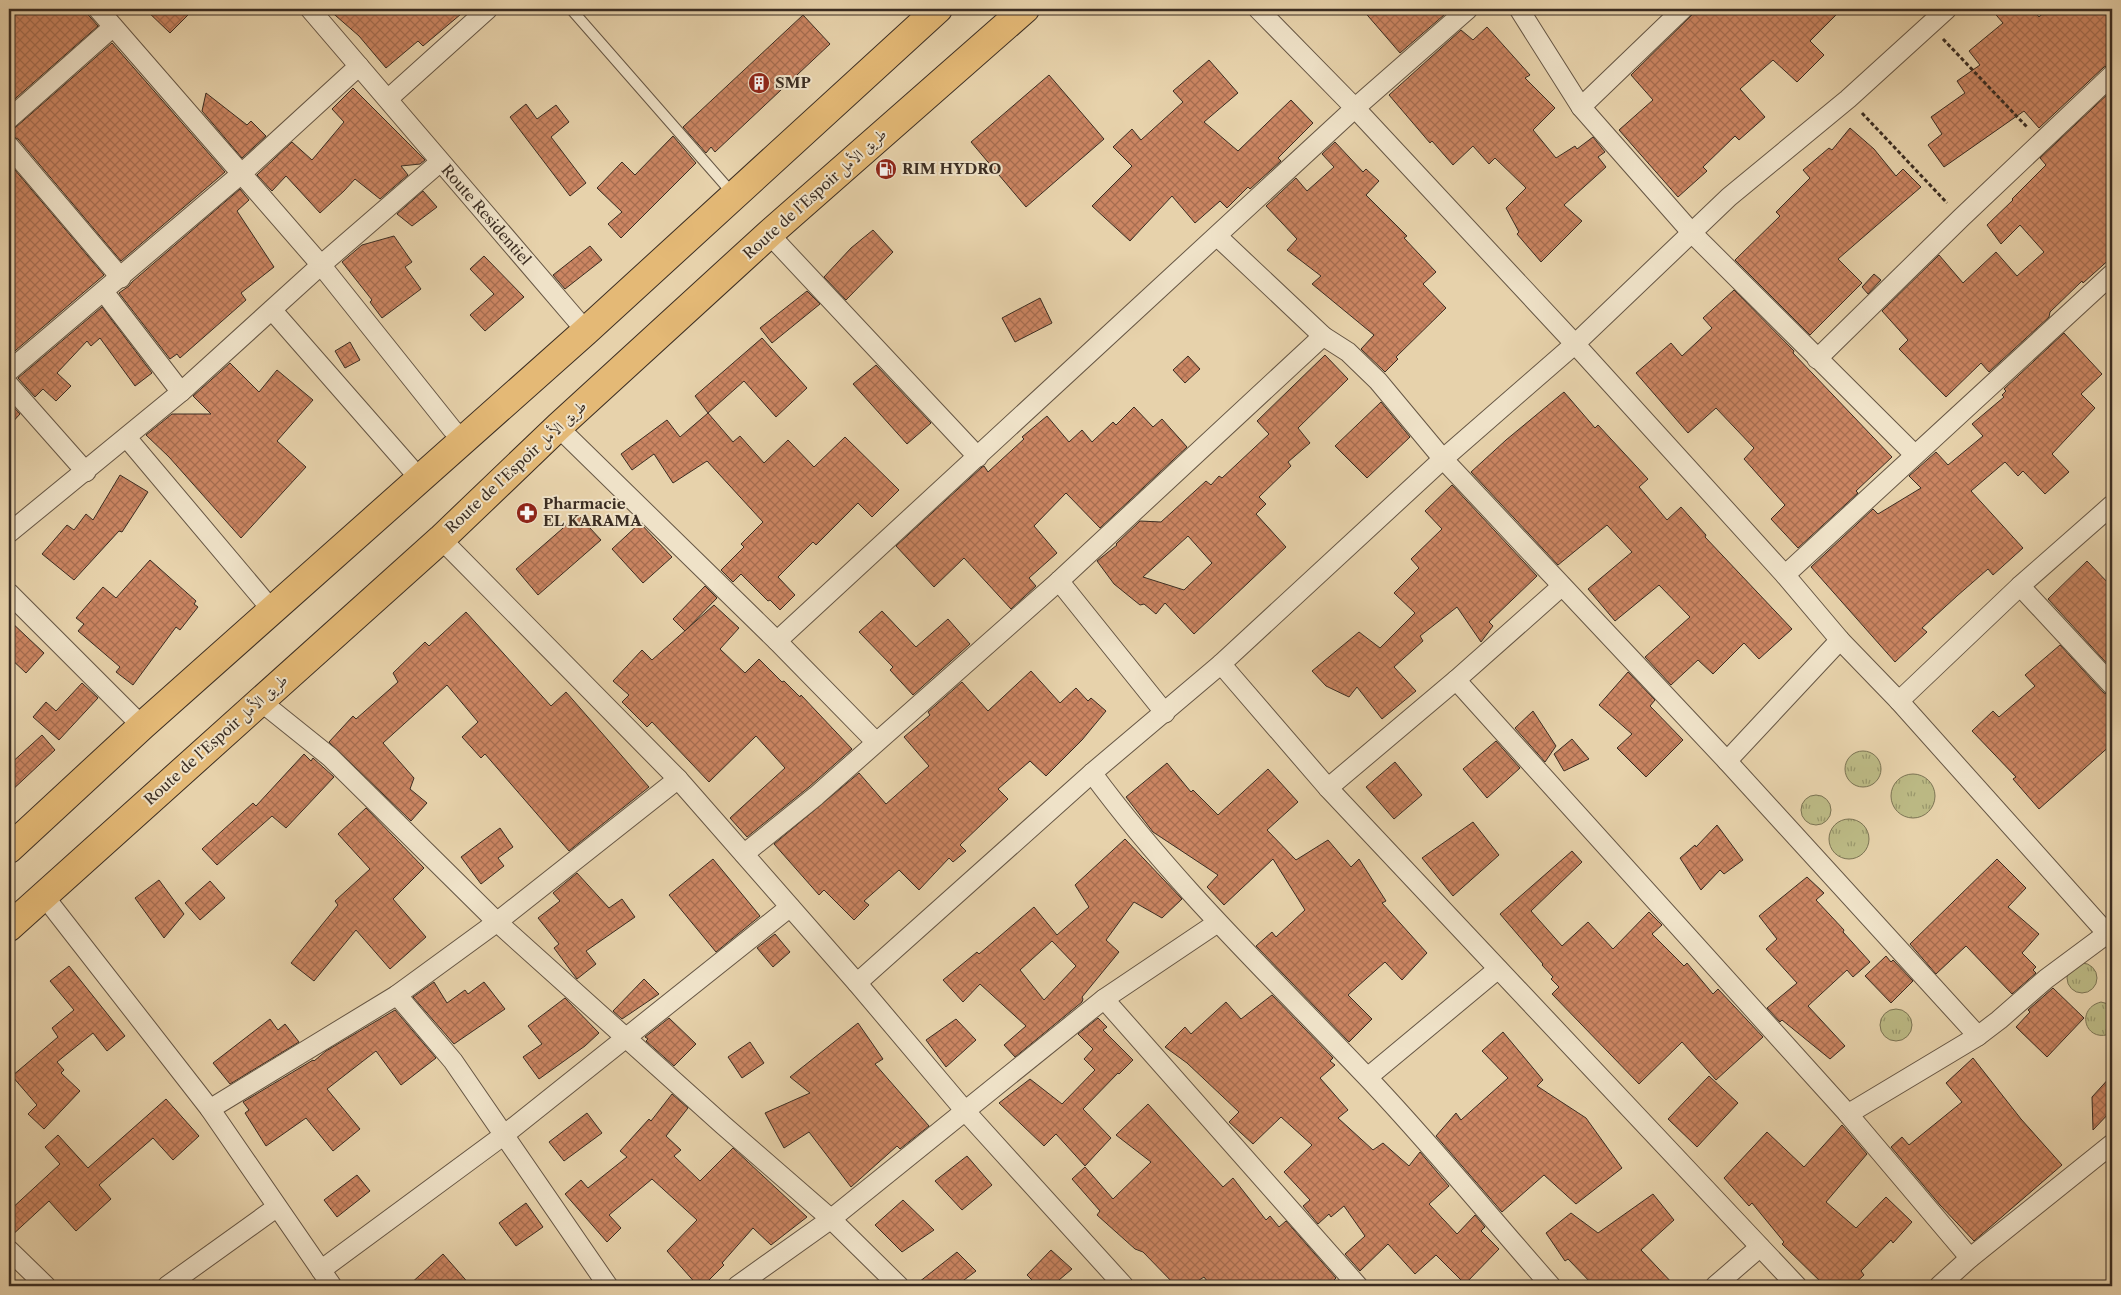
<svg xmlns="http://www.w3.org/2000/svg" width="2121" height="1295" font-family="'Libre Caslon Text',Amiri,serif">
	<defs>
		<pattern id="grass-tufts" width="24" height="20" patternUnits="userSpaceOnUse" patternTransform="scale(1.25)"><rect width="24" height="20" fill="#bcba85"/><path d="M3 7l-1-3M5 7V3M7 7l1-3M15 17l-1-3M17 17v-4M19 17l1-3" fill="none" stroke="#9a986c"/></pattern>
		<pattern id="building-cross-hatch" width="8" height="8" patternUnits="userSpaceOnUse" patternTransform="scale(1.25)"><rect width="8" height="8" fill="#cb8562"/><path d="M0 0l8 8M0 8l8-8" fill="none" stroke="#a66d50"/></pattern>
	</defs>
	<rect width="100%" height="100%" fill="#e7d2ab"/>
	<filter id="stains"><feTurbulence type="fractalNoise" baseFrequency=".004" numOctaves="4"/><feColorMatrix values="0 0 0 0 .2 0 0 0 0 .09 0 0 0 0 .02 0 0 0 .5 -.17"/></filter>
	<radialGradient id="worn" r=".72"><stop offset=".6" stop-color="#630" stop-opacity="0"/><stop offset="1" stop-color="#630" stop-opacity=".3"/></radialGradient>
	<g fill="url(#grass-tufts)" stroke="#7c7454">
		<circle cx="1863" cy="769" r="18"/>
		<circle cx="1913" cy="796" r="22"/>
		<circle cx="1816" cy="810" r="15"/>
		<circle cx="1849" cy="839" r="20"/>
		<circle cx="2082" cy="978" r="15"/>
		<path d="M 2101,1002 L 2112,1005 L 2112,1033 C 2086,1045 2074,1009 2101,1002 Z"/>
		<circle cx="1896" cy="1025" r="16"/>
	</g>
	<g fill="url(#building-cross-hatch)" stroke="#3b2d22" fill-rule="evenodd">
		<polygon points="9,9 83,9 98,26 9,104"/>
		<polygon points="145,9 194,9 170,33"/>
		<polygon points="328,9 467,9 423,46 418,41 386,68 359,36"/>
		<polygon points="1362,9 1437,9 1444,15 1400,53"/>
		<polygon points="1698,9 1842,9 1810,41 1824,55 1797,82 1773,60 1740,89 1765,117 1739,140 1735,136 1703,167 1707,171 1678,197 1619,130 1653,100 1631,75"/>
		<polygon points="1991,9 2032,9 2039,17 2048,9 2112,9 2112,64 2104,67 2039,128 2024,111 1944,167 1928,145 1942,134 1931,117 1965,93 1957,81 1980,65 1969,51 2003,23"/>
		<polygon points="803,15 830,44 715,152 711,147 706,153 683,127"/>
		<polygon points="1487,27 1530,75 1525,78 1555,108 1533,130 1556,158 1575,146 1577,149 1593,137 1605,152 1598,157 1606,167 1564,205 1582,221 1541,262 1517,234 1519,232 1506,208 1526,188 1495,158 1489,164 1473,146 1453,165 1432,141 1430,143 1389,95 1461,30 1473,40"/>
		<polygon points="112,43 225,172 121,261 18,139 9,135 9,130 16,127"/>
		<polygon points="1209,60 1238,93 1204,122 1238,151 1291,100 1313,123 1278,158 1281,161 1250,189 1248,187 1227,208 1220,201 1195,223 1172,196 1130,241 1092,206 1132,166 1113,147 1132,129 1141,140 1183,102 1173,91"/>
		<polygon points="1049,75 1104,139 1026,207 971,142"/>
		<polygon points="353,88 425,160 420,164 401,166 408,175 380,199 355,179 344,191 320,213 286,176 272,191 257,175 292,142 312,160 344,122 332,109"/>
		<polygon points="2112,90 2112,257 2083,283 2082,281 2050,312 2049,317 1989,372 1981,363 1946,397 1899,349 1908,340 1882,311 1939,255 1963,283 1996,252 2017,276 2044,252 2020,225 2001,244 1987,225 2013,200 2012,199 2046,165 2040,158"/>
		<polygon points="206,93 247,125 251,121 266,136 242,158 202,111"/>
		<polygon points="526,104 537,119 556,105 569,122 551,137 586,183 570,196 510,117"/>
		<polygon points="1850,128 1874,149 1896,176 1903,169 1921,187 1838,259 1862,283 1810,335 1735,260 1780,216 1776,212 1810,178 1803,170 1829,148 1832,150"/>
		<polygon points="673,136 696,163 621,238 608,224 622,212 597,188 622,162 635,175"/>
		<polygon points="1335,142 1363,172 1366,169 1379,181 1366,195 1407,236 1404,238 1436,272 1423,284 1446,308 1396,357 1398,359 1385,372 1361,349 1374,335 1312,284 1321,276 1287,250 1297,239 1266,206 1296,178 1307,191 1334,167 1322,154"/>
		<polygon points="9,163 104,275 9,356"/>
		<polygon points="240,189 249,200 237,211 274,267 241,293 246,300 180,358 177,354 170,359 119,293 129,286 132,282"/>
		<polygon points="423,191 437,207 412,226 397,214"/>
		<polygon points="873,230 893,252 846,300 824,277 851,248"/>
		<polygon points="394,236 412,262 405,267 421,289 382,318 370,302 372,300 342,262 362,245"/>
		<polygon points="590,246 602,260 565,289 553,275"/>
		<polygon points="484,256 524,297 485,331 470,315 494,294 470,269"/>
		<polygon points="1874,274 1881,280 1868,294 1862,287"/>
		<polygon points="1734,290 1794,351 1793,353 1892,457 1856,491 1858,493 1798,548 1771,519 1785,505 1744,459 1754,448 1716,408 1688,433 1636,373 1671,343 1682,356 1712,328 1703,318"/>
		<polygon points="807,291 820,304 772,343 760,328"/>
		<polygon points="1040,298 1052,323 1015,342 1002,318"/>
		<polygon points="102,307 152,373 135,386 100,338 91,346 87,341 57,373 71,386 56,401 43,389 35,397 18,378"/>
		<polygon points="2064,333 2102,374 2081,394 2095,408 2052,454 2069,472 2045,494 2023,471 2018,476 2005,462 1971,491 2023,548 1993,575 1988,569 1957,596 1922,628 1927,632 1895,662 1811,567 1873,509 1878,514 1921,488 1909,476 1936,452 1948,465 1983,436 1972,424 2004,397 2002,395 2006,391 2004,389"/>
		<polygon points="762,338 807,388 776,417 744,381 708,413 695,396"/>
		<polygon points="350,342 360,360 345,368 335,351"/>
		<path d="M 1325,355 L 1348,379 L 1298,428 L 1310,443 L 1288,462 L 1291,466 L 1259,497 L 1266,504 L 1256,514 L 1286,547 L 1194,634 L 1165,603 L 1156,614 L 1144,604 L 1140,605 L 1114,584 L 1097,561 L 1117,545 L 1116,544 L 1140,521 L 1161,522 L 1206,481 L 1211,485 L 1219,476 L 1222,478 L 1269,434 L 1257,421 ZM 1188,536 L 1212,563 L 1184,590 L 1143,577 Z"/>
		<polygon points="1188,356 1200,369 1185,383 1173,370"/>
		<polygon points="230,363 259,392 277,370 313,400 277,441 306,467 241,538 169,457 146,435 172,414 211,414 193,396"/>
		<polygon points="876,365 931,423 907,444 853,384"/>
		<polygon points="1564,392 1595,428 1598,425 1648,479 1639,487 1667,520 1681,507 1706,535 1705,537 1792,629 1759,659 1744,643 1713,674 1698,660 1671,685 1645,657 1690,617 1659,585 1615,621 1588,589 1632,552 1607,525 1558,565 1471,472 1506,440"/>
		<polygon points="9,402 20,414 9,426"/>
		<polygon points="1381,402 1410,437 1367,478 1335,446"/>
		<polygon points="1134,407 1153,427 1162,419 1187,447 1100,528 1066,493 1034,526 1057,553 1029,578 1036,586 1011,609 964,558 934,587 896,546 982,467 984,466 988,472 1024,439 1022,437 1047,416 1069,442 1082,430 1092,442 1113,422 1116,425"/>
		<polygon points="708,413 733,442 740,436 764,463 788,440 814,467 845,437 899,490 872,517 858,503 816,545 813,542 778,577 795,595 780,610 770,600 768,601 741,574 733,582 721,570 744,547 741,544 763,522 707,461 673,483 654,454 632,470 621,454 667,420 680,437"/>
		<polygon points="120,475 148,492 122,532 119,531 74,580 42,554 67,525 74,530 86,514 93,520"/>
		<polygon points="1452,485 1537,576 1489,622 1493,626 1481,642 1457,607 1420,636 1423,641 1394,667 1416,691 1382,719 1357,687 1349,697 1326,686 1312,671 1359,632 1380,648 1415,613 1394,593 1419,568 1411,559 1442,529 1425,511"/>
		<polygon points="578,515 601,540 538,595 516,569"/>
		<polygon points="640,523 672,557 643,583 612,549"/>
		<polygon points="150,560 196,601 194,604 198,607 180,630 176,627 133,685 116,672 120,667 78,631 84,624 76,618 103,587 116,598"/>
		<polygon points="2087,561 2112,587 2112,669 2048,599"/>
		<polygon points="705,586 717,598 685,631 673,619"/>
		<polygon points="714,605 739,628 720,649 745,673 759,659 782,682 784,681 800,697 801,695 852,749 809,787 747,837 730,818 785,768 756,736 709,782 652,722 647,727 622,702 629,695 613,681 642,650 652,660"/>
		<polygon points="882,611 916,647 948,619 970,644 913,695 890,670 893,667 859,632"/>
		<polygon points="466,612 551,706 566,692 649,787 569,851 485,754 481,758 462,737 478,722 447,685 383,743 414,778 410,789 427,803 411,821 329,742 353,716 356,719 398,682 393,673 425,642 429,646"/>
		<polygon points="9,620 44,653 26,673 9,657"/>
		<polygon points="2060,645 2104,693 2112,696 2112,744 2039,809 2013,779 2016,777 1972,731 1993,711 1999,717 2035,686 2025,675"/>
		<polygon points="1031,671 1060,703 1076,688 1088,701 1091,698 1106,711 1082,740 1046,776 1030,761 998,789 1008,799 960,845 966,851 953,862 949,858 919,890 899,870 864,901 869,905 854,920 824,890 819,895 774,844 859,773 886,804 929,766 904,737 930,715 928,712 962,682 988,711"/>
		<polygon points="1628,672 1655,700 1650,706 1683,740 1646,777 1617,748 1632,734 1599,705"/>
		<polygon points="82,683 98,698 59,740 33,717 46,702 56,711"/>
		<polygon points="1533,711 1556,746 1545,762 1515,728"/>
		<polygon points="42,735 55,750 9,793 9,765"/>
		<polygon points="1572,739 1589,759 1564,771 1554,754"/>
		<polygon points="1496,741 1520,768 1487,798 1463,769"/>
		<polygon points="304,754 311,761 313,758 334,777 286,828 272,816 217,865 202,849 253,803 256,806"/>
		<polygon points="1395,762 1422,795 1394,819 1366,787"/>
		<polygon points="1167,763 1191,792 1193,790 1218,815 1268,769 1298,802 1267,830 1296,860 1328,840 1351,867 1359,859 1386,901 1382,903 1427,953 1402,980 1385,962 1348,995 1372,1019 1349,1042 1256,946 1272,932 1276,937 1305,910 1273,859 1224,905 1207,887 1218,875 1153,832 1126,797"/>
		<polygon points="366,808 424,868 393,899 426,937 390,969 356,930 314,981 291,963 338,905 335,901 370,869 338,834"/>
		<polygon points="1473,822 1499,855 1453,896 1422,858"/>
		<polygon points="1717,825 1743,860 1724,874 1720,870 1701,890 1680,858 1695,845 1696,847"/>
		<polygon points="500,828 513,847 498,858 504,866 481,884 461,857"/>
		<path d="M 1125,839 L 1182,899 L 1162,918 L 1134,902 L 1106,940 L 1119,952 L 1082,997 L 1083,999 L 1082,1002 L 1015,1057 L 1004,1045 L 1026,1026 L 980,984 L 963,1002 L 943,980 L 977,952 L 979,954 L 1034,907 L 1057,935 L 1089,907 L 1075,885 ZM 1052,941 L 1076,966 L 1044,1000 L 1020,970 Z"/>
		<polygon points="1572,851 1582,862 1531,911 1562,946 1588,922 1613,949 1649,912 1662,925 1652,934 1684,966 1687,963 1713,994 1718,989 1763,1037 1716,1080 1682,1042 1639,1084 1552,994 1559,987 1551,979 1553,977 1542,965 1543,964 1500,914"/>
		<polygon points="713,859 760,916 716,952 669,895"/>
		<polygon points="1997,859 2026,888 2008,907 2039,934 2022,953 2036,967 2033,970 2036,973 2012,994 1966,946 1936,974 1910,944"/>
		<polygon points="577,873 609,908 622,899 635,917 586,951 596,964 577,979 554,948 559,944 538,918 560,901 553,893"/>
		<polygon points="1807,877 1824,893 1816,900 1844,930 1843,932 1870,962 1853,977 1847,970 1808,1006 1845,1046 1830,1059 1782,1020 1780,1022 1767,1008 1797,983 1766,949 1777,939 1759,916"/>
		<polygon points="159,880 184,914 164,938 135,898"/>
		<polygon points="210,881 225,898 200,920 185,903"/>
		<polygon points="775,934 790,952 773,967 757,948"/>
		<polygon points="1886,956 1891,962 1893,960 1913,981 1891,1003 1865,976"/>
		<polygon points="69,966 125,1036 107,1051 93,1033 57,1062 64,1070 61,1073 80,1091 44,1129 28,1114 37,1105 12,1076 58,1037 52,1028 74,1010 50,981"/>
		<polygon points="644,979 659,994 622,1019 613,1011"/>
		<polygon points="434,982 447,1003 465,990 468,994 484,982 505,1009 454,1044 413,997"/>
		<polygon points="2053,988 2084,1018 2047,1057 2016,1027 2030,1012 2028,1010"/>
		<polygon points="1272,995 1333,1058 1330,1061 1335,1065 1320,1078 1348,1110 1338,1118 1373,1150 1383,1143 1409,1166 1420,1152 1449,1186 1429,1204 1457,1234 1475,1215 1485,1227 1481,1231 1499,1249 1465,1284 1436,1255 1415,1274 1388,1244 1360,1271 1345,1254 1365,1236 1344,1206 1331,1217 1329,1214 1318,1224 1303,1206 1310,1200 1284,1172 1312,1145 1281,1117 1253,1144 1229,1122 1239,1112 1187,1063 1165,1047 1185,1027 1191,1034 1226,1002 1241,1019"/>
		<polygon points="565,998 599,1033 585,1046 539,1079 523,1057 542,1044 528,1026"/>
		<polygon points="395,1010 436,1058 401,1085 376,1051 327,1089 360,1129 333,1151 306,1118 266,1146 245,1113 249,1110 243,1102 313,1060 314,1061 326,1051"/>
		<polygon points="669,1018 696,1044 674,1066 646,1041 648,1039 645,1037"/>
		<polygon points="1098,1018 1107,1027 1103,1030 1133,1060 1119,1074 1118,1073 1083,1109 1111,1138 1085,1166 1056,1134 1044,1146 999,1103 1030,1079 1062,1104 1095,1070 1084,1059 1093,1049 1078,1034"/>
		<polygon points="270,1019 278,1030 285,1024 299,1042 230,1084 213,1063"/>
		<polygon points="956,1019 976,1040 946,1067 926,1040"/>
		<polygon points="858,1023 883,1059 875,1064 929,1126 900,1149 897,1146 851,1187 809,1132 784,1148 765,1113 810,1093 790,1077"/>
		<polygon points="1503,1032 1543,1080 1537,1086 1586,1118 1622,1168 1576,1204 1544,1175 1502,1212 1436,1136 1456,1113 1461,1120 1508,1078 1482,1051"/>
		<polygon points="750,1042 764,1063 742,1078 728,1057"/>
		<polygon points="1973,1058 2021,1119 2062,1165 1974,1241 1940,1205 1891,1147 1902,1137 1909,1145 1962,1102 1946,1083"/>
		<polygon points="2112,1075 2112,1110 2093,1130 2092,1097"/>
		<polygon points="1709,1076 1738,1103 1697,1147 1668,1119"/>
		<polygon points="672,1094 688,1108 666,1136 681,1150 674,1156 700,1181 733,1148 807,1217 771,1245 753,1228 722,1263 724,1265 703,1286 698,1286 667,1251 697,1220 652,1179 609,1215 621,1228 607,1242 565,1194 581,1180 588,1188 627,1157 620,1151 649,1119 651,1121"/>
		<polygon points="166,1099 199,1136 173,1160 153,1138 99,1185 111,1199 76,1231 49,1201 9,1238 9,1211 60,1164 45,1147 58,1135 88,1168"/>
		<polygon points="1148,1104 1223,1187 1233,1178 1266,1220 1270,1216 1279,1227 1286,1221 1336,1278 1328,1286 1211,1286 1204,1277 1190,1286 1176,1286 1143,1252 1135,1249 1097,1215 1100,1211 1072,1179 1085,1167 1113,1199 1151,1162 1116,1135"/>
		<polygon points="587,1113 602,1133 564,1161 549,1142"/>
		<polygon points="1842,1125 1867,1154 1826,1202 1856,1228 1886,1197 1912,1222 1893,1243 1891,1240 1861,1271 1864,1275 1852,1286 1825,1286 1782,1244 1784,1242 1752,1203 1749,1206 1724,1178 1767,1132 1804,1167"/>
		<polygon points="967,1156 992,1185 962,1210 935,1181"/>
		<polygon points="357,1175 370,1191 337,1217 324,1200"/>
		<polygon points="1653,1194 1674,1220 1641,1250 1675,1286 1594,1286 1568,1259 1565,1261 1546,1233 1571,1213 1598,1233"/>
		<polygon points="903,1200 934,1230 902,1252 875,1225"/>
		<polygon points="526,1203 543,1227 516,1246 499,1223"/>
		<polygon points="1051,1250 1072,1269 1052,1286 1038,1286 1027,1275"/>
		<polygon points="957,1252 976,1271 956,1286 914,1286"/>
		<polygon points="443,1254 471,1286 408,1286"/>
	</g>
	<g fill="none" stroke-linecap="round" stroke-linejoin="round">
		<g stroke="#665644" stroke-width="12">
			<polyline id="lane" points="571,9 733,194"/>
		</g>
		<g stroke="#665644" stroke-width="21">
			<g id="street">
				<polyline points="98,9 321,265 452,429 464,440"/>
				<polyline points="310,9 586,331"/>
				<polyline points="1258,9 1355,108 1575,344 1785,575 1840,640 1899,701 2112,939"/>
				<polyline points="1519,9 1581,107 1692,233 1915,455"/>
				<polyline points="388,99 488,9"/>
				<polyline points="1581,107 1683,9"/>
				<polyline points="9,119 113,27"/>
				<polyline points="9,146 121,278"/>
				<polyline points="769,234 978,457"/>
				<polyline points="1218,237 1323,336 1348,352 1378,381 1443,459 1727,761 1978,1036"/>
				<polyline points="104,292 181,392"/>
				<polyline points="272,310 420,479"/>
				<polyline points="1817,359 1961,218 2112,75"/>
				<polyline points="9,371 241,174 359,66"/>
				<polyline points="9,385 86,472"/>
				<polyline points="558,427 777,641 876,742"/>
				<polyline points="127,438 272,610"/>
				<polyline points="9,533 181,392 321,265 440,162"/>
				<polyline points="441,539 678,779 857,983 966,1112 1124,1286"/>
				<polyline points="1785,575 2112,274"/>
				<polyline points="1059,581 1165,713"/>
				<polyline points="2020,586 2112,685"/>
				<polyline points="9,593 142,726"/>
				<polyline points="777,641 1355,108 1468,9"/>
				<polyline points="1221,664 1328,788 1797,1286"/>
				<polyline points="1456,680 1562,586"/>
				<polyline points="259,700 330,757 497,922 723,1125 831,1219 899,1286"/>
				<polyline points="1899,701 2020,586 2112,505"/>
				<polyline points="1727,761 1840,640"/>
				<path d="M 1092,773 C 1173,883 1272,977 1366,1076 C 1430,1143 1490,1217 1551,1286"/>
				<polyline points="1328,788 1456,680 1848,1114 1970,1258"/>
				<polyline points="744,854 816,796 1059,581 1323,336"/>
				<polyline points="44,896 210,1109 332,1286"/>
				<polyline points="857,983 1092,773 1221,664 1443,459 1575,344 1729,197 1848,99 1947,9"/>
				<polyline points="397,995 453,1061 608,1286"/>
				<polyline points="1104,999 1217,923"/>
				<polyline points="1368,1077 1498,969"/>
				<polyline points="210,1109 397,995 497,922 678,779"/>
				<polyline points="1848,1114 1978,1036 1999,1020 2046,979 2112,930"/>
				<polyline points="9,1250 46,1286"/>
				<polyline points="321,1270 504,1135 790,907"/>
				<polyline points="167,1286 277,1207"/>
				<polyline points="737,1286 831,1219 1104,999 1358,1286"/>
				<polyline points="1715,1286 1760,1247"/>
				<polyline points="1939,1286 1970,1258 2112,1144"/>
			</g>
		</g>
		<g stroke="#3b2d22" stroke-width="30">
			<g id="highway">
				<polyline points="9,849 142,726 586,331 938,9"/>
				<polyline points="9,927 441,539 558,427 769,234 1025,9"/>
			</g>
		</g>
		<g stroke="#3b2d22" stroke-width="3" stroke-dasharray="4 2.5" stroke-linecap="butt">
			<polyline points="1943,39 2027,127"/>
			<polyline points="1862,113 1947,203"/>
		</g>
		<use href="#lane" stroke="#efe2c8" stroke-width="10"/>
		<use href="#street" stroke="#efe2c8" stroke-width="19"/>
		<use href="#highway" stroke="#e4b976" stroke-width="28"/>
	</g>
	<defs>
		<g id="building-disc" transform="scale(1.125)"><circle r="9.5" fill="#8f2418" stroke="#efe2c8"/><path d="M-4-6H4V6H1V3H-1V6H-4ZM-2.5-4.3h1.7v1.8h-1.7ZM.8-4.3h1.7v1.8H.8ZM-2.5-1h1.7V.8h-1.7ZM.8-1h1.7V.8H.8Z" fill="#fff"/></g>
		<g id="fuel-disc" transform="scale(1.125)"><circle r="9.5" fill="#8f2418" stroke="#efe2c8"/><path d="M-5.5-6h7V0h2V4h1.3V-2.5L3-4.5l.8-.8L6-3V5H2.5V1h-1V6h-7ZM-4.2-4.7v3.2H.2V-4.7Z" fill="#fff"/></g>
		<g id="pharmacy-disc" transform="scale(1.125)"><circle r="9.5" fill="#8f2418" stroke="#efe2c8"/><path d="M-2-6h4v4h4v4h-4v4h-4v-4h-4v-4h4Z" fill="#fff"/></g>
	</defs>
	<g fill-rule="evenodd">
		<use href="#building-disc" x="759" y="83"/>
		<use href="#fuel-disc" x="886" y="169"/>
		<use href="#pharmacy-disc" x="527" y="513"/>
	</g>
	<g text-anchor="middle" stroke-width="4" stroke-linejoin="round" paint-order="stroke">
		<g font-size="15" font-weight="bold" fill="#3b2d22" stroke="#efe2c8" text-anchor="start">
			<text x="775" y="88">SMP</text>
			<text x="902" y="174">RIM HYDRO</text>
			<text x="543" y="509">Pharmacie<tspan x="543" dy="17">EL KARAMA</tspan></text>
		</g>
		<g font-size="15" fill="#3b2d22" stroke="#efe2c8">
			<text transform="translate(815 194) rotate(-42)" y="5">Route de l’Espoir طريق الأمل</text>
			<text transform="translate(486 215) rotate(49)" y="5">Route Residentiel</text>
			<text transform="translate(516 467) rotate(-43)" y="5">Route de l’Espoir طريق الأمل</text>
			<text transform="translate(216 740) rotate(-42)" y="5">Route de l’Espoir طريق الأمل</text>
		</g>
	</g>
	<rect width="2121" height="1295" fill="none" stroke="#e7d2ab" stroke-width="30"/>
	<rect x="10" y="10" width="2101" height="1275" fill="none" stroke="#3b2d22" stroke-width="2.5"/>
	<rect x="15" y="15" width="2091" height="1265" fill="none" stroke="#3b2d22"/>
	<rect width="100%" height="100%" filter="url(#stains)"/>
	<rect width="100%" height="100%" fill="url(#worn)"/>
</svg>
